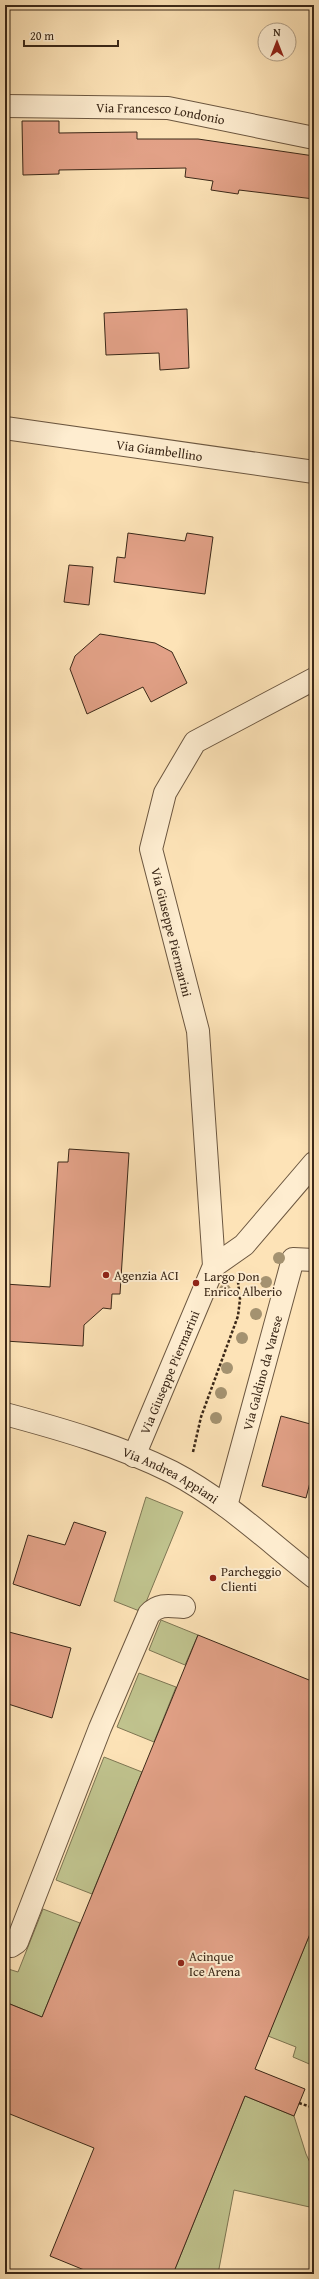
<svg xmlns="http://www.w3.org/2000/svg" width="319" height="2279" font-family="'Gentium Book Plus',serif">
	<rect width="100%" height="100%" fill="#fde3b7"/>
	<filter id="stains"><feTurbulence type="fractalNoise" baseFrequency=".005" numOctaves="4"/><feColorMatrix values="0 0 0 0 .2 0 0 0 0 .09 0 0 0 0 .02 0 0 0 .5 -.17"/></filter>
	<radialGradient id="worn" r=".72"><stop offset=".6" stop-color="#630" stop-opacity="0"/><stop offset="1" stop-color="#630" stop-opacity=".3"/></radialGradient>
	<g fill="#c0c38e" stroke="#7e7653">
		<polygon points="146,1497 183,1512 142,1612 114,1601"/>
		<polygon points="161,1620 198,1635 185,1665 149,1650"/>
		<polygon points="139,1673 176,1687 154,1742 117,1727"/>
		<polygon points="104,1757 142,1772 92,1894 56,1880"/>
		<polygon points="43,1909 80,1923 42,2017 5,2002 5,1968 18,1972"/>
		<polygon points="314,1924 314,2066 293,2057 296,2047 268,2036"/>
		<polygon points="245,2096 294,2116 306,2154 314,2171 314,2208 234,2190 218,2274 173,2274"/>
	</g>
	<g fill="#e2a187" stroke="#3b2818">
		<polygon points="22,121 59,121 59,133 137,132 137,139 198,139 314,156 314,199 239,190 238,194 211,190 213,181 185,177 186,168 59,170 59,174 23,175"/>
		<polygon points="187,309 189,368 160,370 159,353 106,355 104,313"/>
		<polygon points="128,533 185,541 187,533 213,537 205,594 114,582 117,557 125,558"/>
		<polygon points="69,565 93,567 89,605 64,602"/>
		<polygon points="100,634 155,643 172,652 187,683 151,702 143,687 87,714 70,669 75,656"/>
		<polygon points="69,1149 129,1153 120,1294 112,1294 111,1309 103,1308 84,1325 83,1346 5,1341 5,1284 50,1287 58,1162 68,1162"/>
		<polygon points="281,1416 314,1425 314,1467 306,1498 262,1486"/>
		<polygon points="74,1522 106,1532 80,1606 13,1584 28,1535 65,1545"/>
		<polygon points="5,1631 71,1648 52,1718 5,1703"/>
		<polygon points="198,1635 314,1682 314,1924 255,2069 305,2089 294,2116 245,2096 173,2274 94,2274 50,2256 94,2148 5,2112 5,2002 42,2017"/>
	</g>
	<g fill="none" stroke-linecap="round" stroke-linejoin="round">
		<g stroke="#6c5740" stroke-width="24">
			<g id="minor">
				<path id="s1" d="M 5,106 L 168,108 L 314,138"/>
				<path id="s2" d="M 5,428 L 314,472"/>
				<polyline points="214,1266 244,1245 314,1163"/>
				<path id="s3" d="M 5,1414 C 61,1429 120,1446 172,1472 C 224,1499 268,1541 314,1577"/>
				<path id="s4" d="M 134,1456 L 214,1266 L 198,1031 L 151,849 L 165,793 L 195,742 L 314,679"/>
				<path id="s5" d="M 226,1506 L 293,1259 L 314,1260"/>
				<path d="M 5,1945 L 11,1946 L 17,1942 L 100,1728 L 149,1614 C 159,1603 170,1606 184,1607"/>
			</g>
		</g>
		<g stroke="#3b2818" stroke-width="2.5" stroke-dasharray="3 2" stroke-linecap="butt">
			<polyline points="193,1452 201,1417 238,1316 240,1299 238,1282"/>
			<polyline points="311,2075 314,2076"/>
			<polyline points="299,2103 314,2108"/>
		</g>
		<use href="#minor" stroke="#feedd0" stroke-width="22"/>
	</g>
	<g fill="#a49270">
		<circle cx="279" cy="1258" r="6"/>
		<circle cx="266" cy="1282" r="6"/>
		<circle cx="225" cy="1290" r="6"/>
		<circle cx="256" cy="1314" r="6"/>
		<circle cx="242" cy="1338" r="6"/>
		<circle cx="227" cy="1368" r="6"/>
		<circle cx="221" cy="1393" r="6"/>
		<circle cx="216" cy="1418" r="6"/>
	</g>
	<g fill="#8f2418" stroke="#feedd0" stroke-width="1.5">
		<circle cx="106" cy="1275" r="4"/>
		<circle cx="196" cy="1283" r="4"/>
		<circle cx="213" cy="1578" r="4"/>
		<circle cx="181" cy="1963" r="4"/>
	</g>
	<g text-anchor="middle" stroke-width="4" stroke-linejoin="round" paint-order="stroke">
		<g font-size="13" fill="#3b2818" stroke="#feedd0">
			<text dy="5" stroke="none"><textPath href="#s1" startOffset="156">Via Francesco Londonio</textPath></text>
			<text dy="5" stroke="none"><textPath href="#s2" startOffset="156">Via Giambellino</textPath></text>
			<text transform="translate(172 932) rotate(76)" y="5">Via Giuseppe Piermarini</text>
			<text dy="5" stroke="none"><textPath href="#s4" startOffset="91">Via Giuseppe Piermarini</textPath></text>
			<text dy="5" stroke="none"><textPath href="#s5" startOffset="138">Via Galdino da Varese</textPath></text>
			<text dy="5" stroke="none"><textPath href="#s3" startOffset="177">Via Andrea Appiani</textPath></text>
		</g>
		<g font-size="13" fill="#3b2818" stroke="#feedd0" text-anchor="start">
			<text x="114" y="1280">Agenzia ACI</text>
			<text x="204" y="1281">Largo Don<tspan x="204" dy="15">Enrico Alberio</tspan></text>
			<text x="221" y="1576">Parcheggio<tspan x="221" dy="15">Clienti</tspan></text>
			<text x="189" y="1961">Acinque<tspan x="189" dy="15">Ice Arena</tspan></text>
		</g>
	</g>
	<rect width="319" height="2279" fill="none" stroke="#fde3b7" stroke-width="20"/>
	<rect x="6" y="6" width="307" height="2267" fill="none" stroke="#3b2818" stroke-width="2"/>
	<rect x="10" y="10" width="299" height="2259" fill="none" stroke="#3b2818"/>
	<g transform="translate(277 42)"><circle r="19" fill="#feedd0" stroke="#b09e86"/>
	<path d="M0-3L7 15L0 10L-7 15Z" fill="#8f2418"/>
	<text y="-6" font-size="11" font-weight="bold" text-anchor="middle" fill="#3b2818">N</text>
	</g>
	<path d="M24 40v6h94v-6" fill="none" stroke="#3b2818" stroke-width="2"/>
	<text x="30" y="40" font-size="12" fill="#3b2818" stroke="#feedd0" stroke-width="3" paint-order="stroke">20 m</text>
	<rect width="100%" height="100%" filter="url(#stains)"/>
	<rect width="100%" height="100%" fill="url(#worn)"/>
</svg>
